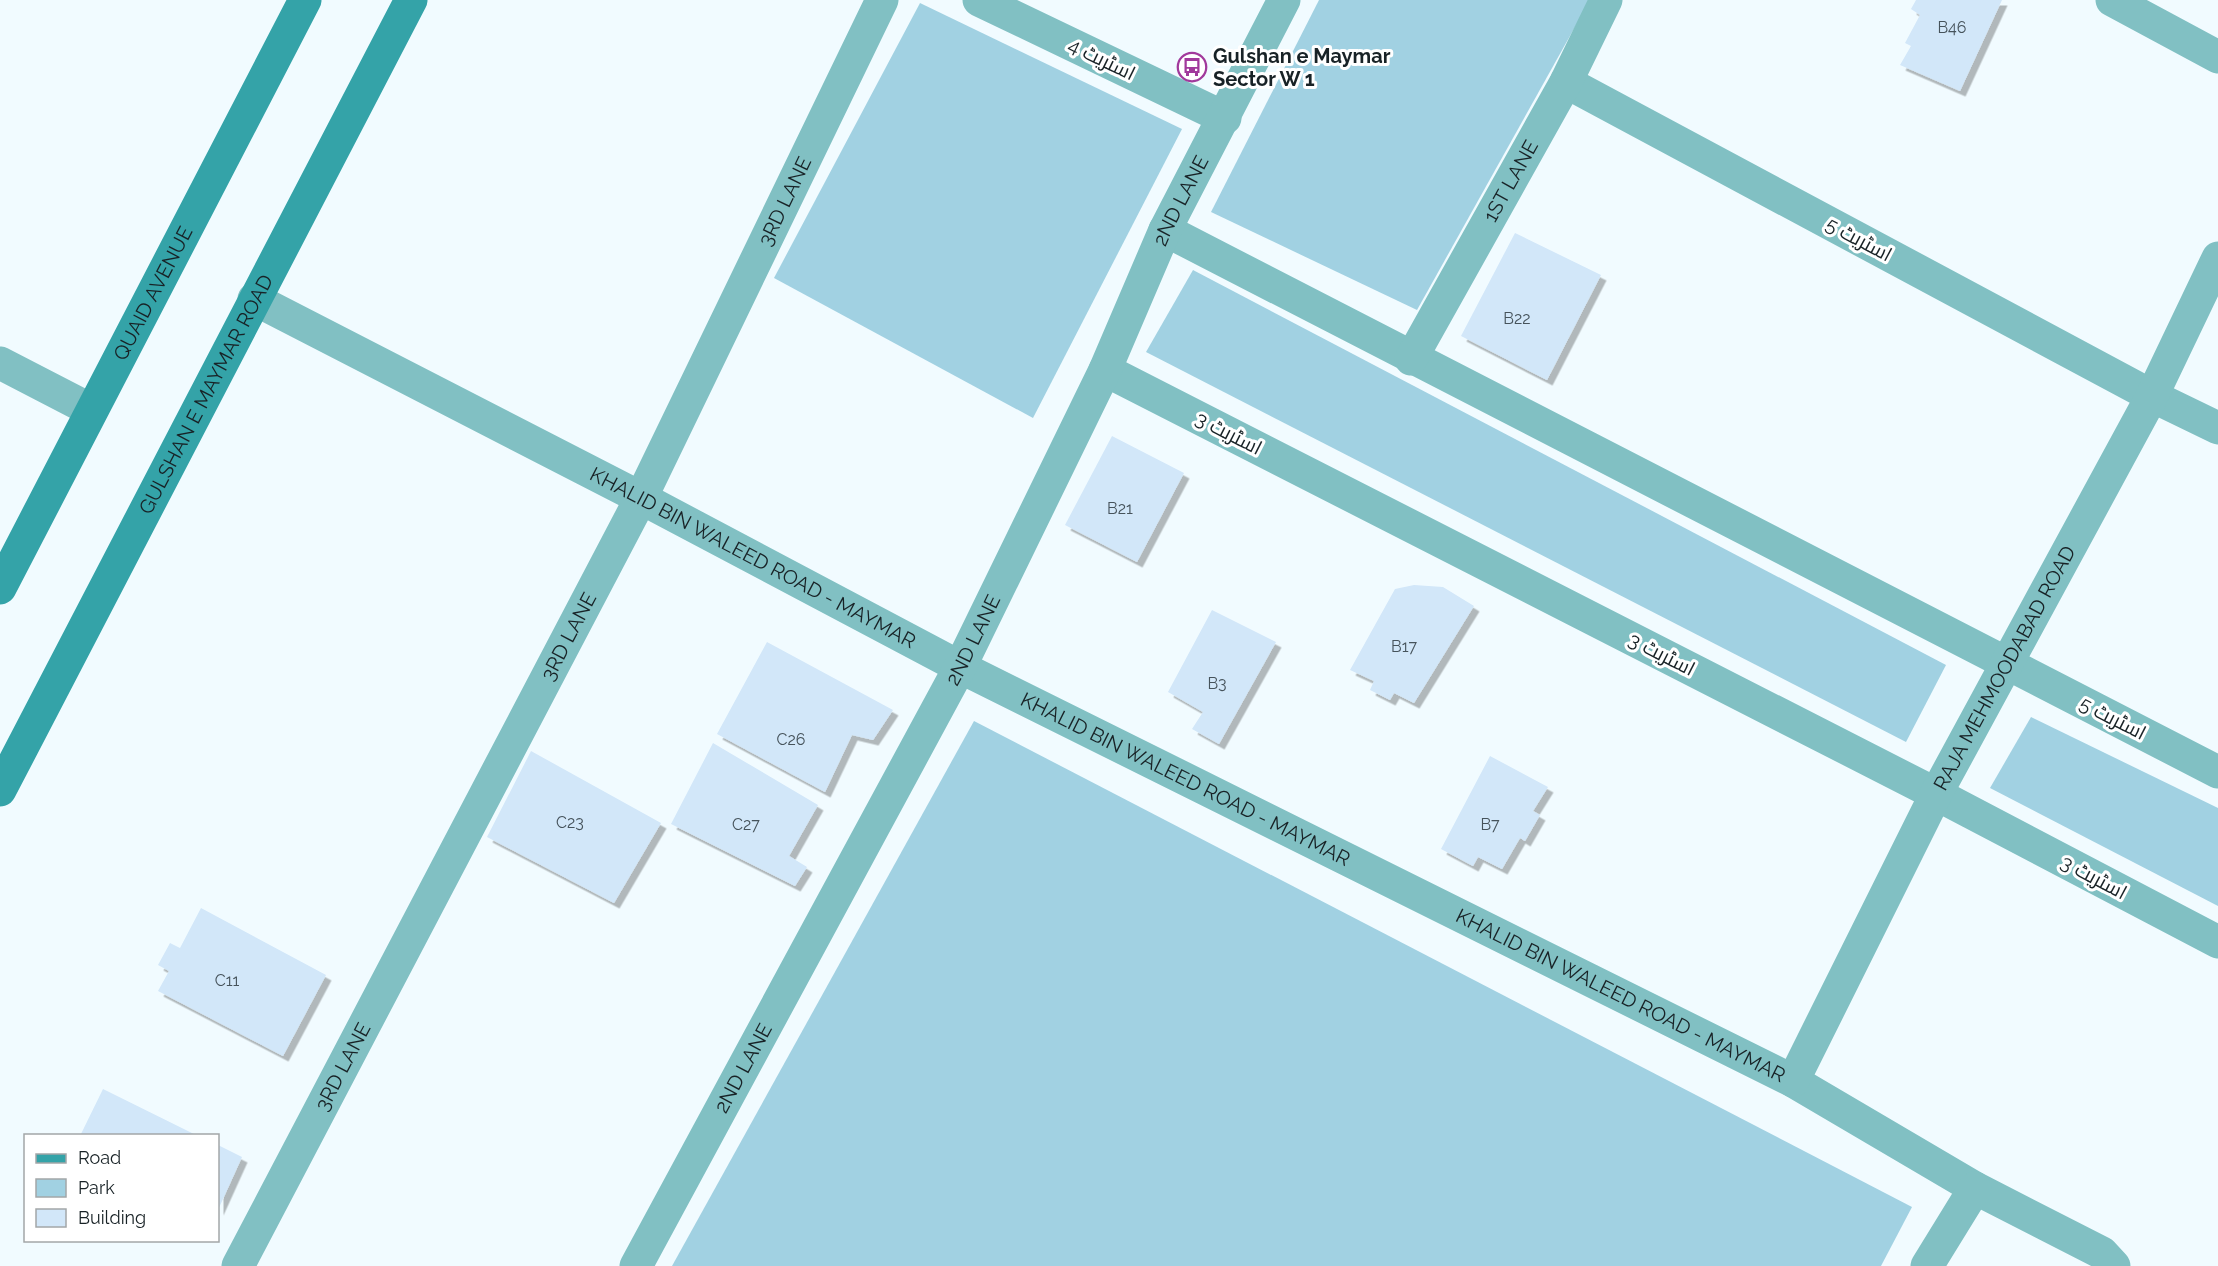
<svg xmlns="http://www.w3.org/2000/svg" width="2218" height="1266" font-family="Raleway,Cairo,sans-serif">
	<defs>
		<filter id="shadow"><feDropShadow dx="5.5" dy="5.5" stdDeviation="0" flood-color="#0004"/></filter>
	</defs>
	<rect width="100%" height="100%" fill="#f1fbff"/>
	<g fill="#a1d1e2">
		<polygon points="1319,0 1590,0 1417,310 1211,212"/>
		<polygon points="920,3 1182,129 1033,418 774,278"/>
		<polygon points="1193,270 1946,665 1906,742 1146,352"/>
		<polygon points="2031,717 2218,808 2218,906 1990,788"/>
		<polygon points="974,721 1912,1207 1881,1266 672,1266"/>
	</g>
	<g fill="#d2e7f9" filter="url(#shadow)">
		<polygon points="1916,0 2002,0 1960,91 1900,65 1911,46 1905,43 1920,15 1911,9"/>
		<polygon points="1515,233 1601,275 1547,380 1461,336"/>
		<polygon points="1112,436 1184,473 1137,562 1065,525"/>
		<polygon points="1414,585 1443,587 1474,606 1414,703 1394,693 1390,700 1370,690 1374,681 1350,670 1395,589"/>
		<polygon points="1212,610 1276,642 1219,744 1192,729 1203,712 1168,692"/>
		<polygon points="767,642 893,710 873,740 852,735 825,792 717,734"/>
		<polygon points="713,743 818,805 789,856 807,867 795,886 671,824"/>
		<polygon points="531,751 661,823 614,903 487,837"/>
		<polygon points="1490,756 1548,787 1533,811 1540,815 1525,841 1520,838 1502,869 1478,857 1473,866 1441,849"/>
		<polygon points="201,908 326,975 283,1056 158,991 169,971 158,965 170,943 180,948"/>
		<polygon points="103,1089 198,1136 80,1136"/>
		<polygon points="218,1145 242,1157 218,1210"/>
	</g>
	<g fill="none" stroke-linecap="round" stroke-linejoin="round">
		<g stroke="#81c0c3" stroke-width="33">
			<polyline points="979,0 1225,118"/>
			<polyline points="2112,0 2218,57"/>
			<polyline points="1566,82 2152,396 2218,428"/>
			<polyline points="1165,230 2218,772"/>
			<path id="s1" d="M 254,299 L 641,498 L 960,667 L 1793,1081 L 1975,1188 L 2102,1253 L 2114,1266"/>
			<path id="s2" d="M 1411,359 L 1566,82 L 1606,0"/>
			<polyline points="0,363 91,410"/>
			<polyline points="1105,370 1936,794 2218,942"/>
			<path id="s3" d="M 1793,1081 L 1936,794 L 2152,396 L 2218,258"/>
			<path id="s4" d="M 238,1266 L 641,498 L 882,0"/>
			<path id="s5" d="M 636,1266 L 960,667 L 1105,370 L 1165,230 L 1284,0"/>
			<polyline points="1927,1266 1975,1188"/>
		</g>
		<g stroke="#34a3a8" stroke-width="33">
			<path id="s6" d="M 0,588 L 305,0"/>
			<path id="s7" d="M 0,790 L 411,0"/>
		</g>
	</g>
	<defs>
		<g id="bus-ring" transform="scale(1.5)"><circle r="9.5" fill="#fff" stroke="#a1399c" stroke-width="1.5"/><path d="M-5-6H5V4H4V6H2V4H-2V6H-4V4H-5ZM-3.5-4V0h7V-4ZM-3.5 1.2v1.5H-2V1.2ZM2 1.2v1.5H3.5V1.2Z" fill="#a1399c"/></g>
	</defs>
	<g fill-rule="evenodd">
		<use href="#bus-ring" x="1192" y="67"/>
	</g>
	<g text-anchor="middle" stroke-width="6" stroke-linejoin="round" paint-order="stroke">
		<g font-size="16" fill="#46535b">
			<text x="1952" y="33">B46</text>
			<text x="1517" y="324">B22</text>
			<text x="1120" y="514">B21</text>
			<text x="1404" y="652">B17</text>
			<text x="1217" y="689">B3</text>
			<text x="791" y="745">C26</text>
			<text x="570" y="828">C23</text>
			<text x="746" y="830">C27</text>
			<text x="1490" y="830">B7</text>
			<text x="227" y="986">C11</text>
		</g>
		<g font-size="20" font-weight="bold" fill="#182226" stroke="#fff" text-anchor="start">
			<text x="1213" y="63">Gulshan e Maymar<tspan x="1213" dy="23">Sector W 1</tspan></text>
		</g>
		<g font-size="20" fill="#182226" stroke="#fff">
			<text transform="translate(1102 59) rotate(26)" y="7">اسٹریٹ 4</text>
			<text dy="7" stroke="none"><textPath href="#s2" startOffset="204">1ST LANE</textPath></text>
			<text dy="7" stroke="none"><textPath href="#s5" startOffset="1197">2ND LANE</textPath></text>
			<text dy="7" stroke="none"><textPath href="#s4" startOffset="1197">3RD LANE</textPath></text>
			<text transform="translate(1859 239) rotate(28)" y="7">اسٹریٹ 5</text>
			<text dy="7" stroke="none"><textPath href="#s6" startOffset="332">QUAID AVENUE</textPath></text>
			<text dy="7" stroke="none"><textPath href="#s7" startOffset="446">GULSHAN E MAYMAR ROAD</textPath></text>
			<text transform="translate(1229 433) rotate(27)" y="7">اسٹریٹ 3</text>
			<text dy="7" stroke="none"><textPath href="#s1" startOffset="562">KHALID BIN WALEED ROAD - MAYMAR</textPath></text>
			<text dy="7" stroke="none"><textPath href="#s4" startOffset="711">3RD LANE</textPath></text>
			<text dy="7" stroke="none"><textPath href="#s5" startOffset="711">2ND LANE</textPath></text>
			<text transform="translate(1662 654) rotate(27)" y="7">اسٹریٹ 3</text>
			<text dy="7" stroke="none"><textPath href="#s3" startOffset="464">RAJA MEHMOODABAD ROAD</textPath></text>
			<text transform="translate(2113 718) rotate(27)" y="7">اسٹریٹ 5</text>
			<text dy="7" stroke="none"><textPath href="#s1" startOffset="1048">KHALID BIN WALEED ROAD - MAYMAR</textPath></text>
			<text transform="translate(2094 877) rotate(28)" y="7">اسٹریٹ 3</text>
			<text dy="7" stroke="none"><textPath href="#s1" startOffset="1534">KHALID BIN WALEED ROAD - MAYMAR</textPath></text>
			<text dy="7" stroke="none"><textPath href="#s4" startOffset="225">3RD LANE</textPath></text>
			<text dy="7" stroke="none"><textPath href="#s5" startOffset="225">2ND LANE</textPath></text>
		</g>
	</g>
	<rect x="24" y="1134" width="195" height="108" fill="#ffffff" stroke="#a3a7a8" stroke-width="1.5"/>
	<rect x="36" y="1154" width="30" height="9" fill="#34a3a8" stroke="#a3a7a8" stroke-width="1.5"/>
	<text x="78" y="1164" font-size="18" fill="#182226">Road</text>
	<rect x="36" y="1179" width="30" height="18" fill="#a1d1e2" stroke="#a3a7a8" stroke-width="1.5"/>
	<text x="78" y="1194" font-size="18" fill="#182226">Park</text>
	<rect x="36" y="1209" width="30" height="18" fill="#d2e7f9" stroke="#a3a7a8" stroke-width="1.5"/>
	<text x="78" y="1224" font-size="18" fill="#182226">Building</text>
</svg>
